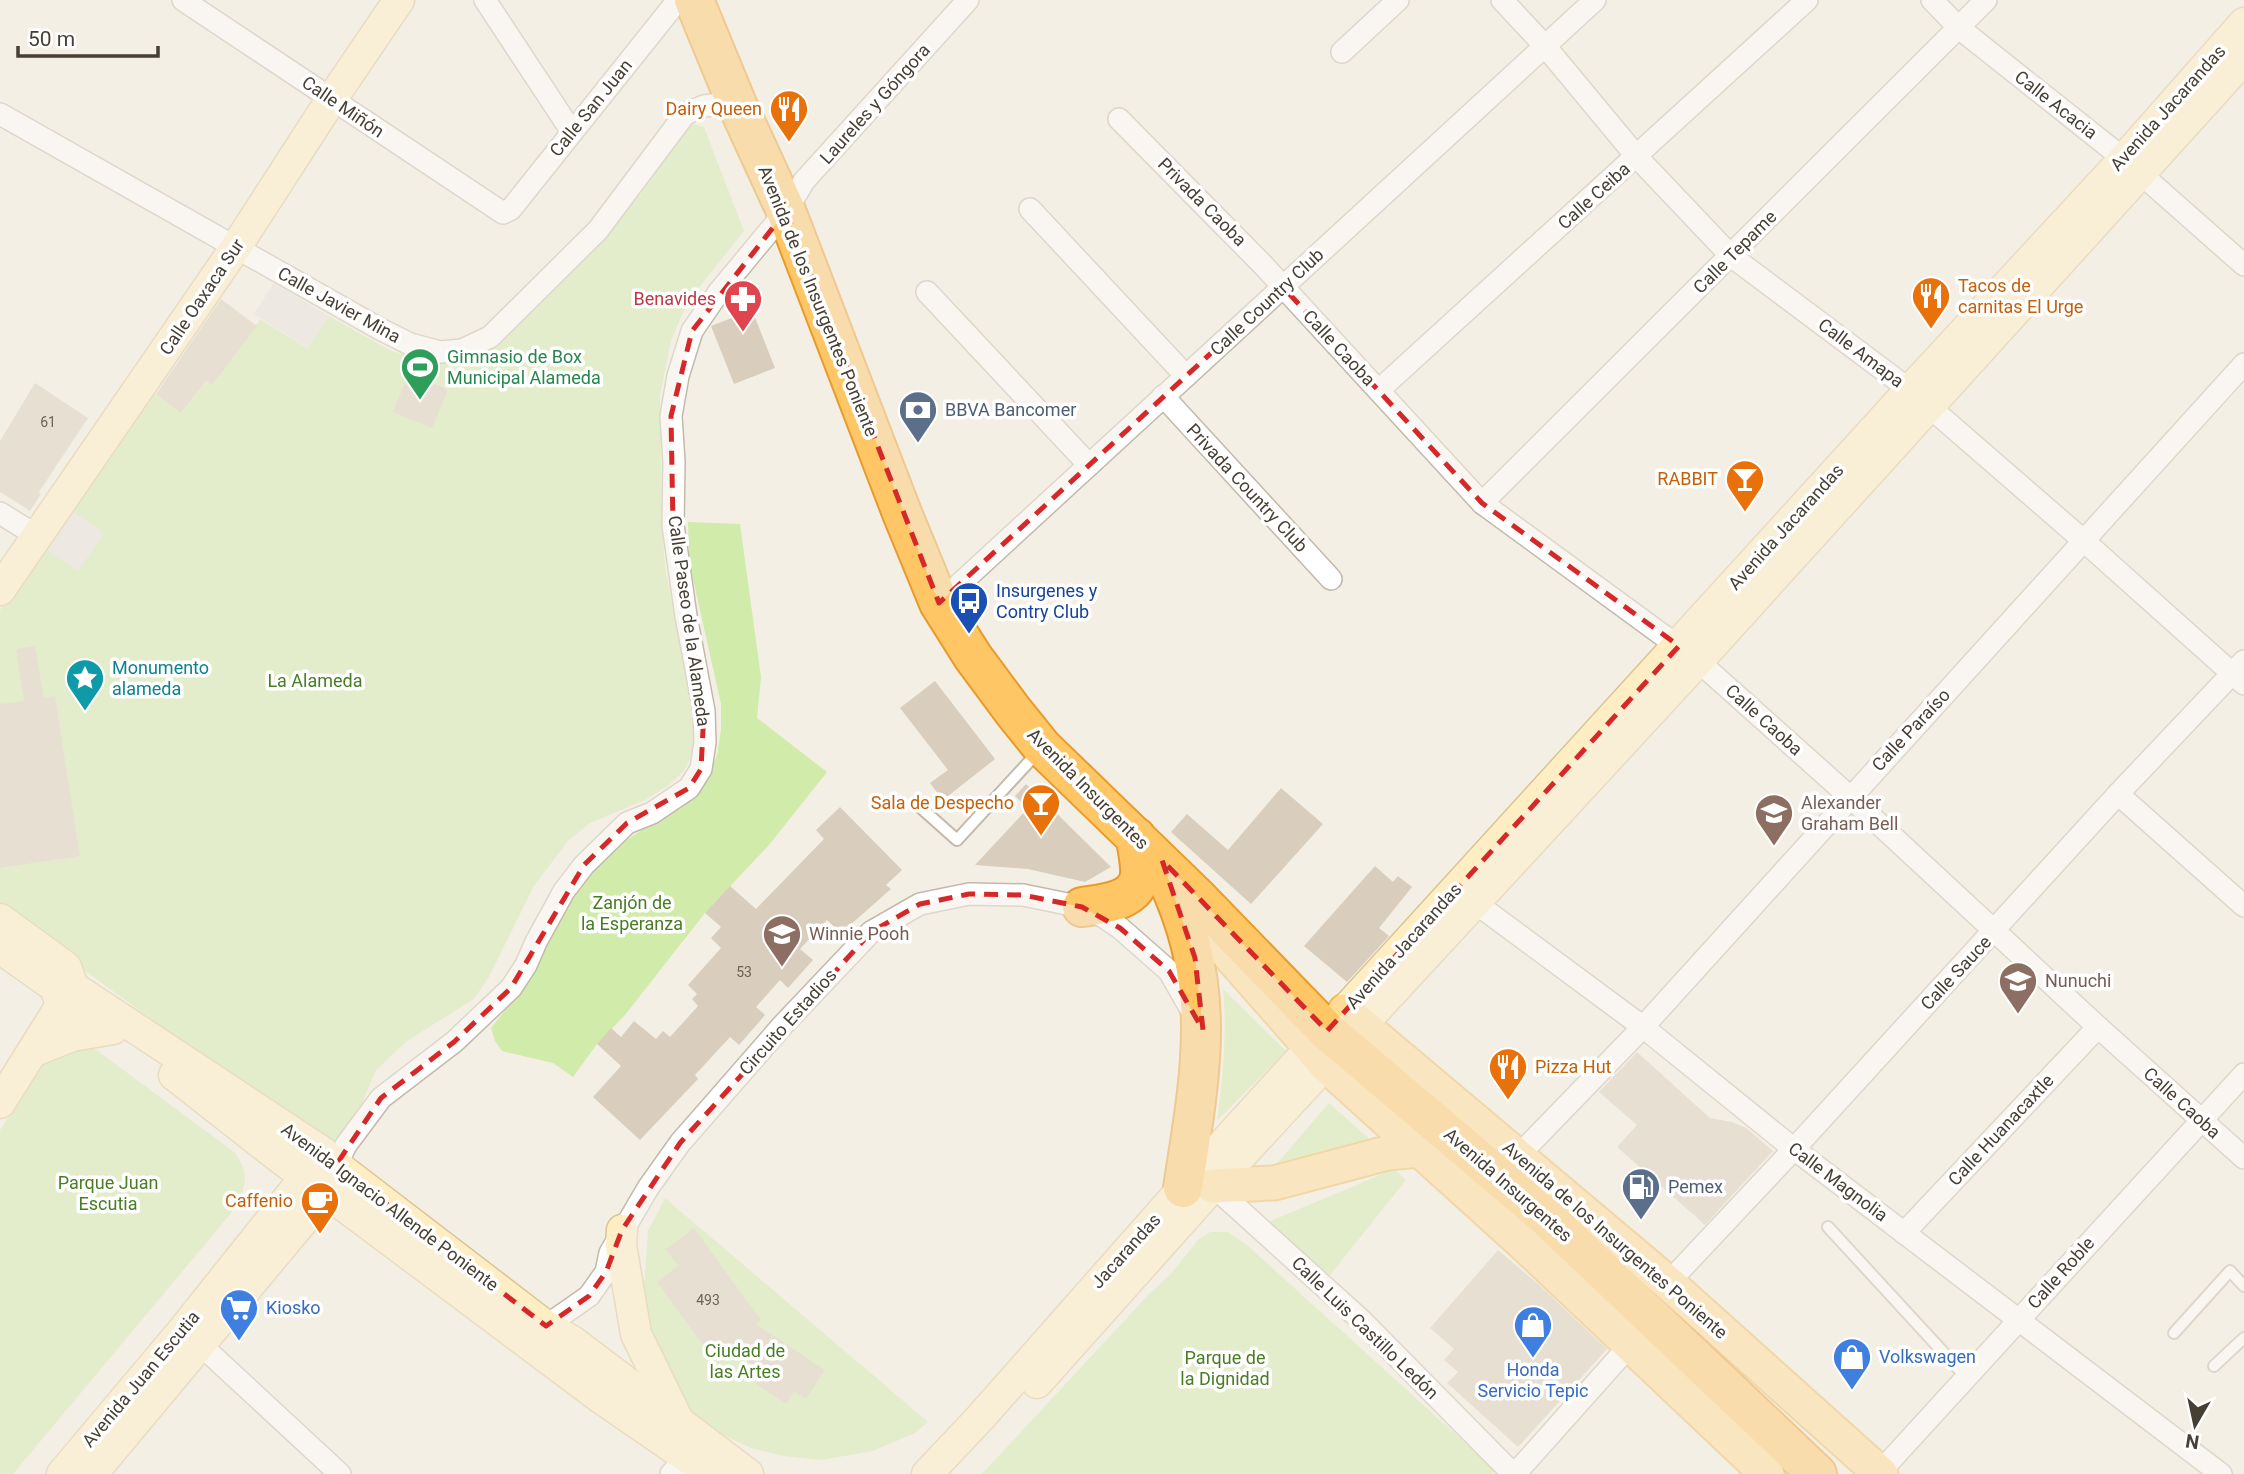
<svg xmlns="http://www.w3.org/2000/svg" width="2244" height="1474" font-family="Roboto,sans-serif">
	<rect width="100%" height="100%" fill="#f4efe5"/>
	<g fill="#d1ebab">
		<polygon points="693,124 704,127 744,231 697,290 682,315 671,341 660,395 662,525 665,567 695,717 696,746 685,770 669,785 645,800 590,823 568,841 534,886 489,977 474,999 407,1041 376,1070 357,1115 329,1148 0,909 0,610 152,391 182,412 206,381 212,385 260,319 307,348 329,316 391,351 436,362 465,360 499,342 565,277 640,195 685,131"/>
		<polygon points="688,522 740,524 761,677 757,718 827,772 769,845 705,913 625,1015 597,1044 573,1077 553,1063 502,1051 495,1041 491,1028 527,983 585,877 620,844 686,802 706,782 717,755 721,730 721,704 689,561"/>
		<path d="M 1223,989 L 1286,1051 L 1217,1121 C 1223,1076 1227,1034 1223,989 Z"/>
		<path d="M 87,1043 L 234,1152 C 252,1173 245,1193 231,1213 L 13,1474 L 0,1474 L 0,1130 L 46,1060 Z"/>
		<polygon points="1329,1103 1373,1142 1345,1145 1274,1167"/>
		<polygon points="1394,1169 1406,1180 1330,1275 1266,1223"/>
		<polygon points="665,1198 928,1422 915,1433 873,1451 821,1460 784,1456 751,1448 711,1429 688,1408 655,1354 643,1301 648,1231"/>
		<polygon points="1210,1232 1228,1232 1247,1245 1495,1470 1491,1474 982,1474 1150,1293 1169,1276 1199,1239"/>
	</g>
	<g fill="#e4e1de">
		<polygon points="274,283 329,316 308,348 254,314"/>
		<polygon points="71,510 104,533 78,571 44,548"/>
	</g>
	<g fill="#d9cdbd">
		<polygon points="221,299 257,326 212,385 206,381 181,413 156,394"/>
		<polygon points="752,310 775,368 734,384 711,326"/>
		<polygon points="409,373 448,390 432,428 393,412"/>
		<polygon points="35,383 88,418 39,492 41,494 30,511 0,492 0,441"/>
		<polygon points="35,646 44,698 55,696 80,856 0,868 0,704 24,701 16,649"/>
		<polygon points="935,681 995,759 943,800 930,783 948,770 900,708"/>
		<polygon points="1026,784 1039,796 1111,867 1085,882 1028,869 975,865 1028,808 1015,796"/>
		<polygon points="1281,788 1323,824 1251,904 1171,832 1187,814 1228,850"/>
		<polygon points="840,807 902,870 886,885 891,889 841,933 827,920 800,949 813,960 788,988 780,980 756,1007 765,1015 739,1045 730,1037 695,1075 698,1079 640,1140 593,1097 621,1066 597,1044 611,1028 621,1037 634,1021 656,1039 663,1031 670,1037 698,1006 692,999 697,994 688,985 721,948 711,938 721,927 705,913 730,886 756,909 824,839 816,830"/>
		<polygon points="1375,866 1393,882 1398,876 1412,887 1379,928 1389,936 1347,982 1304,946"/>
		<polygon points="1637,1052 1710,1118 1732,1122 1746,1128 1773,1151 1705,1225 1617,1147 1637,1125 1599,1092"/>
		<polygon points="694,1228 761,1320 756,1324 825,1370 806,1399 794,1392 786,1404 756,1384 764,1372 725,1346 711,1356 657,1282 678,1266 666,1249"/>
		<polygon points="1498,1250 1537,1283 1607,1349 1518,1447 1447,1383 1458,1372 1444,1360 1454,1349 1430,1328"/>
	</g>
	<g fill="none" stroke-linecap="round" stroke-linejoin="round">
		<g stroke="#c3b9aa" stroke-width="14">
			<g id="lane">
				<polyline points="920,807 957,840 1038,752"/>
				<polyline points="1828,1227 1966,1377"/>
				<polyline points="2174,1333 2230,1271 2244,1286"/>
				<polyline points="2214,1366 2244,1338"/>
			</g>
		</g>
		<g stroke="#c3b9aa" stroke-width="24">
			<g id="street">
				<polyline points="183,0 503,213 511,209 678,0"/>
				<polyline points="485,0 572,132"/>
				<polyline points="1502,0 1545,46 1637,157 1731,256 1910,390 2084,541 2244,684"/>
				<polyline points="1932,0 1959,28 2124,159 2244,265"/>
				<polyline points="1342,52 1398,0"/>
				<polyline points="0,114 380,329 410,344 440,352 462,350 490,337 598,230 685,114 704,106 736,102"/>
				<polyline points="1119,119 1264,266 1482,503 1698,661 1850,797 2098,1027 2244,1158"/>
				<polyline points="1030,209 1186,376"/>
				<polyline points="927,292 1089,465"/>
				<polyline points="1379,390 1807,0"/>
				<polyline points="1163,396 1331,579"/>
				<polyline points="1482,503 1986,0"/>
				<polyline points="0,513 37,536"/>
				<polyline points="939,603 1595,0"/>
				<polyline points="2118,794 2244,906"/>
				<polyline points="1466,896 1643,1027 1794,1149 2221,1474"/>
				<polyline points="1518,1156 1643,1027 2244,364"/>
				<polyline points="336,1165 346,1145 381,1098 454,1042 511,988 526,965 536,942 564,891 584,865 627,823 652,813 689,788 701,769 705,742 704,711 686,616 673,525 674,462 671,416 678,376 692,331 718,293 786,211 804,181 968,0"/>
				<polyline points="1213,1186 1361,1320 1513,1474"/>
				<polyline points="1904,1233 2098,1027"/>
				<polyline points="1668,1283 1794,1149 2118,794 2244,661"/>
				<polyline points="546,1326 589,1296 606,1272 610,1253 648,1188 680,1143 782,1026 871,932 920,904 969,894 1023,895 1082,907 1104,917 1120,928 1169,971 1193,1013"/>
				<polyline points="190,1335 340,1474"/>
				<polyline points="1879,1473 2244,1074"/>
				<polyline points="671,1474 687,1457"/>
				<polyline points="1515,1474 1631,1344"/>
			</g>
		</g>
		<g stroke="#dbc494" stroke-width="33">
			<g id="secondary">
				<polyline points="0,590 236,247 331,100 399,0"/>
				<polyline points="0,919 66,967 73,987 324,1153 336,1165 546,1326 572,1341 748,1474"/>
				<polyline points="0,948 55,987 61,1006 109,1027"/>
				<polyline points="32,1052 72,1036 113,1029"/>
				<polyline points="174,1075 276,1155 602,1399 711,1474"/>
				<polyline points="0,1103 70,991"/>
				<polyline points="622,1230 621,1245 636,1334 677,1418"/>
				<polyline points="1037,1383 1213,1186 1698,661 2244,59"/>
				<polyline points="62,1474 183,1330 317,1162"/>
				<polyline points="92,1474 327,1192 332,1176"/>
				<polyline points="927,1474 980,1418 1183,1188 1910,390 2124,159 2244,23"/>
			</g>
		</g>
		<g stroke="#ecbb5b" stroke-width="37">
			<g id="primary">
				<polyline points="1220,942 1224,949 1326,1065 1526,1246 1767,1474"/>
				<polyline points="1345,1011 1668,1283 1881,1474"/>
				<polyline points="1213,1186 1274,1183 1387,1153 1420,1150"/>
			</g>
		</g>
		<g stroke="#e89b2b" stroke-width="42">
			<g id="highway">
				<polyline points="694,0 736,102 786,211 902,513 939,603 973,657 1013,711 1042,747 1198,898 1327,1031 1545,1216 1817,1474"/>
				<path d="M 1165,875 C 1219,986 1201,1071 1183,1188"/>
				<path d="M 1082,907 C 1102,904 1137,902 1140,875 C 1141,863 1137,849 1136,837"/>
			</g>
		</g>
		<use href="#lane" stroke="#fff" stroke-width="10"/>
		<use href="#street" stroke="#fff" stroke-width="21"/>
		<use href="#secondary" stroke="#ffeec4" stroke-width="30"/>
		<use href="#primary" stroke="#ffdc93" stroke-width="33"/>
		<use href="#highway" stroke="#ffc665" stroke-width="38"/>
	</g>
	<path d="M0 0H2244V1474H0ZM 786,211 L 939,603 L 1283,287 L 1482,503 L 1679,646 L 1327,1031 L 1162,860 L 1195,958 L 1203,1030 L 1169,971 L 1120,928 L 1082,907 L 1023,895 L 969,894 L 920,904 L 871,932 L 680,1143 L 622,1230 L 606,1272 L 589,1296 L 546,1326 L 336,1165 L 381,1098 L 454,1042 L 511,988 L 584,865 L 627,823 L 689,788 L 701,769 L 704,711 L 673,525 L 671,416 L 692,331 Z" fill="#f4efe5" fill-opacity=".55" fill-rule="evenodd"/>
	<path fill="none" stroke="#d62828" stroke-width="5" stroke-dasharray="14 9" stroke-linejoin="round" d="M 786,211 L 939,603 L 1283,287 L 1482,503 L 1679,646 L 1327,1031 L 1162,860 L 1195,958 L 1203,1030 L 1169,971 L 1120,928 L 1082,907 L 1023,895 L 969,894 L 920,904 L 871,932 L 680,1143 L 622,1230 L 606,1272 L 589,1296 L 546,1326 L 336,1165 L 381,1098 L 454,1042 L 511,988 L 584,865 L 627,823 L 689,788 L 701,769 L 704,711 L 673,525 L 671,416 L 692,331 Z"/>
	<defs>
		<g id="restaurant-pin" transform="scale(2.0125)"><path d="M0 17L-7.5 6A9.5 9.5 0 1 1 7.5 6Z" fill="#e8710a" stroke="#fff"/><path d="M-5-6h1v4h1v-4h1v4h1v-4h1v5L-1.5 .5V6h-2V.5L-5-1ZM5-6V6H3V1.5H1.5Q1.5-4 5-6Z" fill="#fff"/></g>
		<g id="pharmacy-pin" transform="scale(2.0125)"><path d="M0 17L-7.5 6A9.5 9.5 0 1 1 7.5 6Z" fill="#e0444e" stroke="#fff"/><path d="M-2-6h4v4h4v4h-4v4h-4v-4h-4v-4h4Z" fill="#fff"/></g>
		<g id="stadium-pin" transform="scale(2.0125)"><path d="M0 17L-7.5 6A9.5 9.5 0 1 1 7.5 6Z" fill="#2e9e5b" stroke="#fff"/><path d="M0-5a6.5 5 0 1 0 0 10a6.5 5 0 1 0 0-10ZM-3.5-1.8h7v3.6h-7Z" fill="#fff"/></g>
		<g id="bank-pin" transform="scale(2.0125)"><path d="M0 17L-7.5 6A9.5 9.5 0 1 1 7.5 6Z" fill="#5c6f8a" stroke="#fff"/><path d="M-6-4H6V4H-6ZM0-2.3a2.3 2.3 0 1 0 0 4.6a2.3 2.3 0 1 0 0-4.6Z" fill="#fff"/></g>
		<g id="bar-pin" transform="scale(2.0125)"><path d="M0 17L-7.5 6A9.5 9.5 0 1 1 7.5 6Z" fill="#e8710a" stroke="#fff"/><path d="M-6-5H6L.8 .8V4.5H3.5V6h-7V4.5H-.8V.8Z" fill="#fff"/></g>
		<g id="bus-pin" transform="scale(2.0125)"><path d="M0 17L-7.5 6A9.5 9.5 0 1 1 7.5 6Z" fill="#1a4fb4" stroke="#fff"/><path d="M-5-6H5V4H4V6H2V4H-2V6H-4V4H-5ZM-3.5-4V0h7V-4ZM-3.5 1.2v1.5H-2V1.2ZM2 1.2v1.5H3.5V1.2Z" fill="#fff"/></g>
		<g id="sight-pin" transform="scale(2.0125)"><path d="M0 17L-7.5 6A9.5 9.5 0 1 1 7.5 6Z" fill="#0f9aa8" stroke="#fff"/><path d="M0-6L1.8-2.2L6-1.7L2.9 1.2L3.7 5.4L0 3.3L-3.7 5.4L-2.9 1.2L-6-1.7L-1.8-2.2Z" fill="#fff"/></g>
		<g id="school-pin" transform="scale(2.0125)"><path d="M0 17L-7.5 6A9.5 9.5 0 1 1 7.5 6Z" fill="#8d6e63" stroke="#fff"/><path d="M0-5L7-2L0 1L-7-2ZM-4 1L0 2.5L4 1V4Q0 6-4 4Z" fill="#fff"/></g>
		<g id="fuel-pin" transform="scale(2.0125)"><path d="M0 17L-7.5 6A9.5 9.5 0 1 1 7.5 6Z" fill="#5c6f8a" stroke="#fff"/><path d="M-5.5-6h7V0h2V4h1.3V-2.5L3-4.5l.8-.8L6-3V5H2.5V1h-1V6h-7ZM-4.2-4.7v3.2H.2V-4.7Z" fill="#fff"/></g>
		<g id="cafe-pin" transform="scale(2.0125)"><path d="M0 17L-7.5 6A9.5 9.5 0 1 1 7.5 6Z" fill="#e8710a" stroke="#fff"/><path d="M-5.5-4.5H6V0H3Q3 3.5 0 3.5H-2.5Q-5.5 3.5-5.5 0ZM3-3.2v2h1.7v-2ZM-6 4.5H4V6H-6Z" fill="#fff"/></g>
		<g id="supermarket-pin" transform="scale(2.0125)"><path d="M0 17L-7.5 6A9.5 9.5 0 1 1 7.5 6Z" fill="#3f7fe0" stroke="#fff"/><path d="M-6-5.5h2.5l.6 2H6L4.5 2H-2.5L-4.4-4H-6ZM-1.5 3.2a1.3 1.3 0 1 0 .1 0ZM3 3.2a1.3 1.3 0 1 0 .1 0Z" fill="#fff"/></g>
		<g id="shop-pin" transform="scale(2.0125)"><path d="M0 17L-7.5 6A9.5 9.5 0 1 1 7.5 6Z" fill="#3f7fe0" stroke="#fff"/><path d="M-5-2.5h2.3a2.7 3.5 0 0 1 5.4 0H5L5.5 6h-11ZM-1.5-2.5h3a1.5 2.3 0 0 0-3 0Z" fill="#fff"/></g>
	</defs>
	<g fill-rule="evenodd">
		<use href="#restaurant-pin" x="789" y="109"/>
		<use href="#restaurant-pin" x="1931" y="296"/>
		<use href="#pharmacy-pin" x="743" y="299"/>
		<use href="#stadium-pin" x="420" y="367"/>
		<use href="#bank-pin" x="918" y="410"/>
		<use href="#bar-pin" x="1745" y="479"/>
		<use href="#bus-pin" x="969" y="601"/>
		<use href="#sight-pin" x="85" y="678"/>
		<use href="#bar-pin" x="1041" y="803"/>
		<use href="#school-pin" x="1774" y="813"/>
		<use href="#school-pin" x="782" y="934"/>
		<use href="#school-pin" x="2018" y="981"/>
		<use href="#restaurant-pin" x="1508" y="1067"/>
		<use href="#fuel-pin" x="1641" y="1187"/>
		<use href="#cafe-pin" x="320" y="1201"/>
		<use href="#supermarket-pin" x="239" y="1308"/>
		<use href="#shop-pin" x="1533" y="1325"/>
		<use href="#shop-pin" x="1852" y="1357"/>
	</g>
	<g text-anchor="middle" stroke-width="7" stroke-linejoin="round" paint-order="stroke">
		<g font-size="14" fill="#6c6256">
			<text x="48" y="427">61</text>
			<text x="744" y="977">53</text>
			<text x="708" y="1305">493</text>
		</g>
		<g font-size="18" fill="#473f34" stroke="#fff">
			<text transform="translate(875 104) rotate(-48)" y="6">Laureles y Góngora</text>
			<text transform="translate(2056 105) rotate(38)" y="6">Calle Acacia</text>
			<text transform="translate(343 107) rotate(34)" y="6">Calle Miñón</text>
			<text transform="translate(591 108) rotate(-51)" y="6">Calle San Juan</text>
			<text transform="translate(2168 108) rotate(-48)" y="6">Avenida Jacarandas</text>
			<text transform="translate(1594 196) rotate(-42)" y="6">Calle Ceiba</text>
			<text transform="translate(1202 202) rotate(45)" y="6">Privada Caoba</text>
			<text transform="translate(1735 252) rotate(-45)" y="6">Calle Tepame</text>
			<text transform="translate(202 297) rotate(-56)" y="6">Calle Oaxaca Sur</text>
			<text transform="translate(818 301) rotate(68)" y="6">Avenida de los Insurgentes Poniente</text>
			<text transform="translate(1267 302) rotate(-43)" y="6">Calle Country Club</text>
			<text transform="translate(339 305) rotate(29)" y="6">Calle Javier Mina</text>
			<text transform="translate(1339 348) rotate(47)" y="6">Calle Caoba</text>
			<text transform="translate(1861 353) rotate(37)" y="6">Calle Amapa</text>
			<text transform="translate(1247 488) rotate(47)" y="6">Privada Country Club</text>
			<text transform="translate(1786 527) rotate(-48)" y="6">Avenida Jacarandas</text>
			<text transform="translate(689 621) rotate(82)" y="6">Calle Paseo de la Alameda</text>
			<text transform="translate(1764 720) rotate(42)" y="6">Calle Caoba</text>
			<text transform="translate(1911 730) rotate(-47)" y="6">Calle Paraíso</text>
			<text transform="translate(1088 789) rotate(45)" y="6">Avenida Insurgentes</text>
			<text transform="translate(1404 946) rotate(-48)" y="6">Avenida Jacarandas</text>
			<text transform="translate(1956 973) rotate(-47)" y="6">Calle Sauce</text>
			<text transform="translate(788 1022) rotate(-48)" y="6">Circuito Estadios</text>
			<text transform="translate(2182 1103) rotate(42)" y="6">Calle Caoba</text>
			<text transform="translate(2001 1130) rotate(-47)" y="6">Calle Huanacaxtle</text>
			<text transform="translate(1838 1182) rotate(37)" y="6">Calle Magnolia</text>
			<text transform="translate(1508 1185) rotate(41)" y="6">Avenida Insurgentes</text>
			<text transform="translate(390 1207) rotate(37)" y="6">Avenida Ignacio Allende Poniente</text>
			<text transform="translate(1615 1240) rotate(41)" y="6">Avenida de los Insurgentes Poniente</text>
			<text transform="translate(1126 1251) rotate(-48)" y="6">Jacarandas</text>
			<text transform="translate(2061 1273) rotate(-48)" y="6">Calle Roble</text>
			<text transform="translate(1365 1328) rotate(44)" y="6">Calle Luis Castillo Ledón</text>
			<text transform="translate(141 1379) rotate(-50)" y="6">Avenida Juan Escutia</text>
		</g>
		<g font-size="18" fill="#c56008" stroke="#fff" text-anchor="end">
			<text x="762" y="115">Dairy Queen</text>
			<text x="1958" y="292" text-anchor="start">Tacos de<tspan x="1958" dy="21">carnitas El Urge</tspan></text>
			<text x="1718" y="485">RABBIT</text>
			<text x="1014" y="809">Sala de Despecho</text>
			<text x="1535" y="1073" text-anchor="start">Pizza Hut</text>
			<text x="293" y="1207">Caffenio</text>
		</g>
		<g font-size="18" fill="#be3a42" stroke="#fff" text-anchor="end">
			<text x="716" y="305">Benavides</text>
		</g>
		<g font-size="18" fill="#27864d" stroke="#fff" text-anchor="start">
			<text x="447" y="363">Gimnasio de Box<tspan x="447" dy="21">Municipal Alameda</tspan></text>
		</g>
		<g font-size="18" fill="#4e5e75" stroke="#fff" text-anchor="start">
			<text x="945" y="416">BBVA Bancomer</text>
			<text x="1668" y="1193">Pemex</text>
		</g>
		<g font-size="18" fill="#164399" stroke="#fff" text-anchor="start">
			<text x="996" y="597">Insurgenes y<tspan x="996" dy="21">Contry Club</tspan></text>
		</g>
		<g font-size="18" fill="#0d838f" stroke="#fff" text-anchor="start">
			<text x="112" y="674">Monumento<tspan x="112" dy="21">alameda</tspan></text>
		</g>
		<g font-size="18" fill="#497d23" stroke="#fff">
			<text x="315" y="687">La Alameda</text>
			<text x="632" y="909">Zanjón de<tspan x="632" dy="21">la Esperanza</tspan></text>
			<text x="108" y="1189">Parque Juan<tspan x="108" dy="21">Escutia</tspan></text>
			<text x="745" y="1357">Ciudad de<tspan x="745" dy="21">las Artes</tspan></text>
			<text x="1225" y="1364">Parque de<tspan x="1225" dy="21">la Dignidad</tspan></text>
		</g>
		<g font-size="18" fill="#785e54" stroke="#fff" text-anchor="start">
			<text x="1801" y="809">Alexander<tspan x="1801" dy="21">Graham Bell</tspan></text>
			<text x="809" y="940">Winnie Pooh</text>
			<text x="2045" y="987">Nunuchi</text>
		</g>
		<g font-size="18" fill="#366cbe" stroke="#fff" text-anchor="start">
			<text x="266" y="1314">Kiosko</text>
			<text x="1879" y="1363">Volkswagen</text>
			<text x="1533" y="1376" text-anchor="middle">Honda<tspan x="1533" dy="21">Servicio Tepic</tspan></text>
		</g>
	</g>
	<g transform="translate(2195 1425) rotate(189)" stroke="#ffffff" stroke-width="5" paint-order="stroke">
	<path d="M0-5L12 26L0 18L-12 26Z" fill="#473f34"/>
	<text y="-10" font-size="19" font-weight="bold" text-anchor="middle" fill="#473f34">N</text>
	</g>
	<path d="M18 46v10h140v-10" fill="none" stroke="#473f34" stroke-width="3.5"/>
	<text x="28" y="46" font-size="21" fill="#473f34" stroke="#ffffff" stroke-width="5" paint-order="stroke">50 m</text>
</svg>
